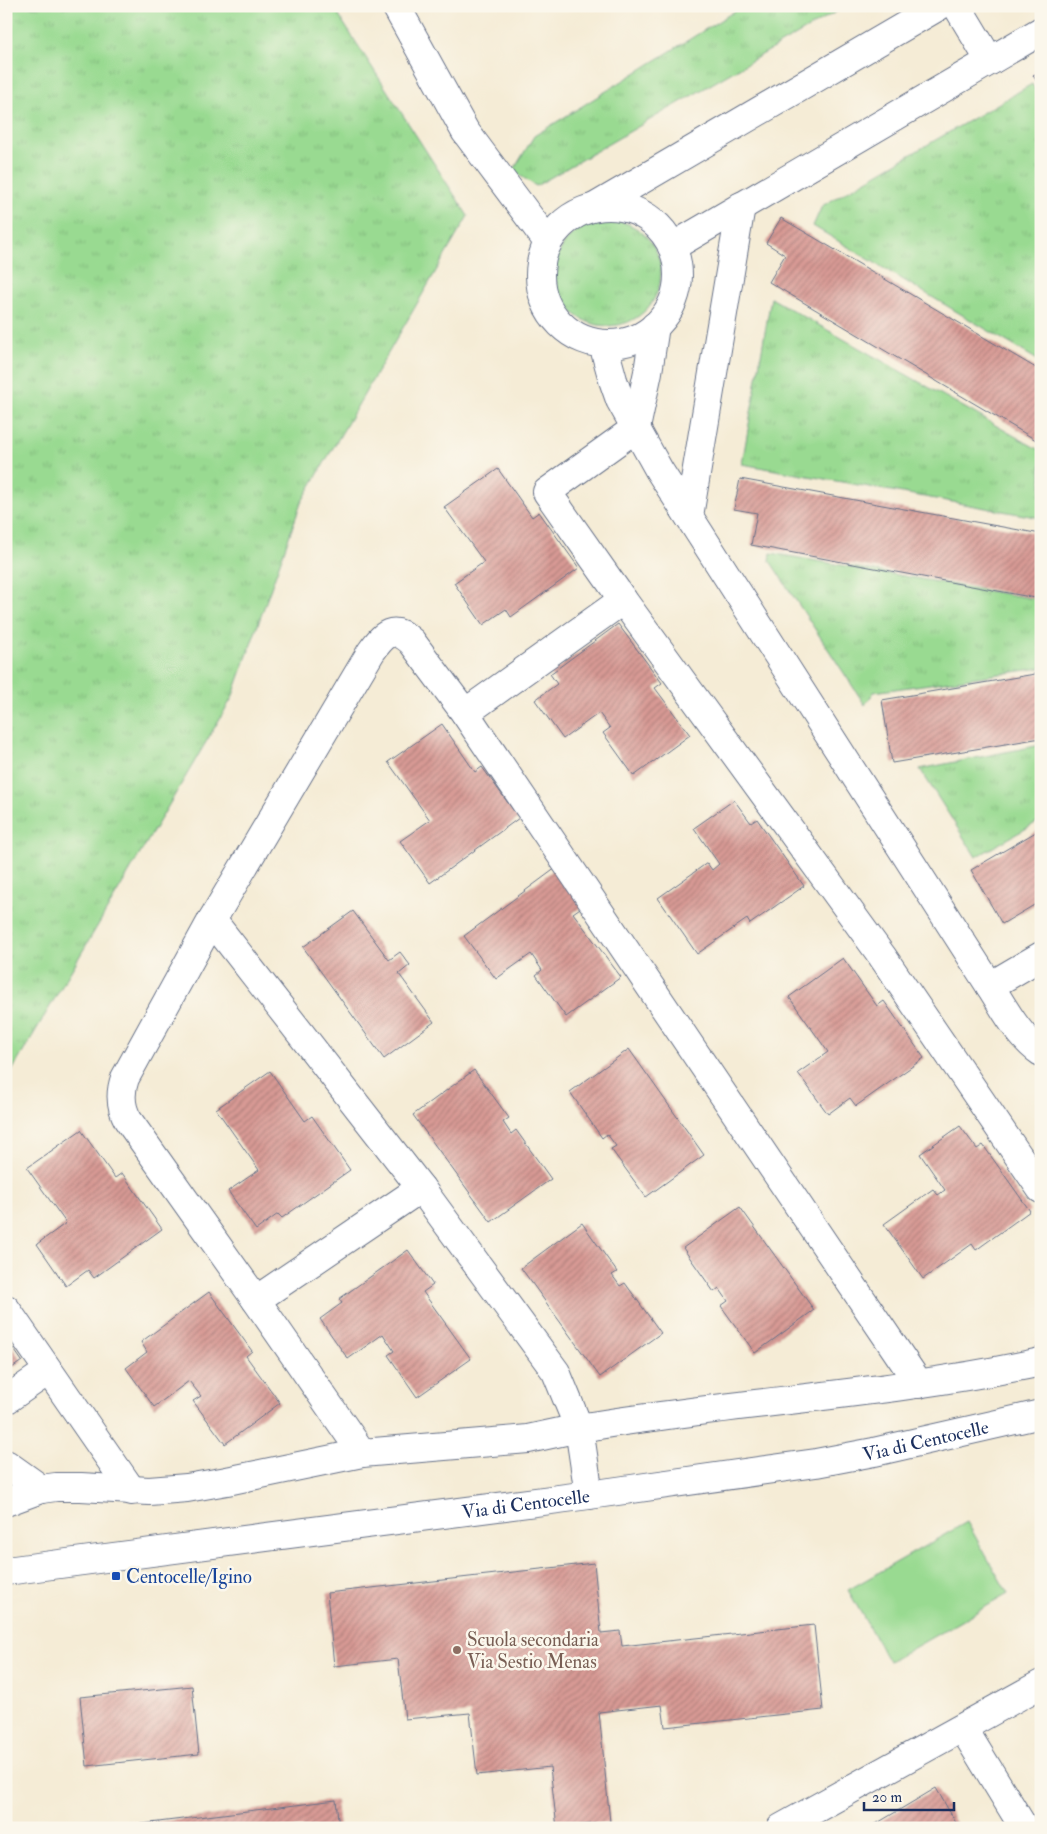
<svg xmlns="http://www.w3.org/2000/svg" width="1047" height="1834" font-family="'IM FELL Double Pica',serif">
	<defs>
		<pattern id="grass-tufts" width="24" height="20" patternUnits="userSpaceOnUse" patternTransform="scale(1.25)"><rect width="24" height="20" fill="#99da91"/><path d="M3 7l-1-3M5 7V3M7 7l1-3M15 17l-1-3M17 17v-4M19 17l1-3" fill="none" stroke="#83bb7f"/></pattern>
		<pattern id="building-hatch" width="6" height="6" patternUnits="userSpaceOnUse" patternTransform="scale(1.25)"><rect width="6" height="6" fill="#d89a94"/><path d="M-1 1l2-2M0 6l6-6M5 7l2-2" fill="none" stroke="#ae7e7c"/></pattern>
	</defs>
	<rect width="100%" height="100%" fill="#fbf7ec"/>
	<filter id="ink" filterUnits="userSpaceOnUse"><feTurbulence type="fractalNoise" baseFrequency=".02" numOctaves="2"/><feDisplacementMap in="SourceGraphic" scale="10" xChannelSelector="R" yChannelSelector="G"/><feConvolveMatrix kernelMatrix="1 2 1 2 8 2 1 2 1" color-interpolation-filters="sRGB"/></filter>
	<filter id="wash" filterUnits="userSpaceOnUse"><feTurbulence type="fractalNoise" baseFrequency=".0096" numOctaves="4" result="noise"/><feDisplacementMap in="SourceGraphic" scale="20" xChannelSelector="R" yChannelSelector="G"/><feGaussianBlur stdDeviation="1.12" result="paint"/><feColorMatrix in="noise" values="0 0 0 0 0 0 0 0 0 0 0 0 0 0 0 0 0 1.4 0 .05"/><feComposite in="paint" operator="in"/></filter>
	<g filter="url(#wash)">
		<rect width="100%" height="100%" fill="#f5ecd6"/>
		<g fill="url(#grass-tufts)" stroke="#5a8478">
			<polygon points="6,6 340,6 339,16 468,216 301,503 232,698 6,1081"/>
			<polygon points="743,6 846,6 536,186 513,171 534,136"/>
			<polygon points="1032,84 1041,99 1041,362 813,226 822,206"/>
			<circle cx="608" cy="273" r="53"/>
			<polygon points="771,298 1041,451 1041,518 742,464"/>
			<polygon points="771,553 1041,600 1041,668 874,692 865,705 770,561"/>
			<polygon points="1041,745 1041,820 976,857 920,769"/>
		</g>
		<polygon fill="#99da91" stroke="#5a8478" points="967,1522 1008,1594 889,1662 848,1590"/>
		<g id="blocks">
			<g fill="url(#building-hatch)">
				<polygon points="1041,71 1041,89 1033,75"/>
				<polygon points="781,218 1041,371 1041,443 769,282 785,255 766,243"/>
				<polygon points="498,469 532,517 539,512 579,568 511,617 506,609 483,625 454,583 484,562 444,507"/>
				<polygon points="740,479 1041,534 1041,599 751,545 757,513 734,509"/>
				<polygon points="618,624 662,683 655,688 690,735 634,776 603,733 610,728 599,713 563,739 535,700 557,684 550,674"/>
				<polygon points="1041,673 1041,738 892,763 882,700"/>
				<polygon points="442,724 475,772 482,767 519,818 430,883 400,841 430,820 388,762"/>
				<polygon points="734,800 751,823 757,819 804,886 750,924 747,919 697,954 658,898 707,863 712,870 719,864 694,828"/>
				<polygon points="1041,829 1041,901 1002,924 971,870"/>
				<polygon points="556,868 583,906 573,913 621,977 566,1017 536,975 542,970 531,954 496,979 464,936"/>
				<polygon points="353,911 389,960 400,952 410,965 399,974 434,1022 384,1059 303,947"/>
				<polygon points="843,958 877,1006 884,1001 924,1058 856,1106 850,1098 828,1114 798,1073 828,1052 789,997"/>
				<polygon points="629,1049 704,1155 646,1197 611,1149 616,1146 607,1134 602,1138 570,1092"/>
				<polygon points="474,1070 509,1118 503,1122 511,1134 516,1130 551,1179 491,1222 413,1115"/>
				<polygon points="270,1071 305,1121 312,1116 350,1170 282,1218 278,1214 256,1230 228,1191 259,1170 216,1109"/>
				<polygon points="960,1126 977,1149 983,1145 1030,1211 976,1250 972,1244 923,1279 884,1224 933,1189 938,1195 945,1190 920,1154"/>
				<polygon points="81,1130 115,1178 122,1173 162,1229 94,1278 88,1270 66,1286 37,1244 66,1223 27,1168"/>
				<polygon points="740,1207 814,1310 755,1353 721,1306 728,1301 719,1288 714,1292 683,1248"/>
				<polygon points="582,1223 617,1272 612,1275 620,1286 625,1283 661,1333 600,1377 521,1268"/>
				<polygon points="408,1250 433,1285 423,1292 471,1359 417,1397 388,1355 394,1351 383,1334 348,1359 320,1319 342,1303 339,1299"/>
				<polygon points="209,1292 252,1351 246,1356 280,1403 225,1444 193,1401 201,1396 189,1381 154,1407 126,1368 147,1352 141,1342"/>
				<polygon points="6,1338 22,1361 6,1372"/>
				<polygon points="594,1563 601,1633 620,1631 622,1646 814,1625 823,1710 665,1727 662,1705 599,1712 610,1822 557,1828 550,1767 477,1775 470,1713 405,1719 398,1659 334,1666 327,1593"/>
				<polygon points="192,1686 199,1754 87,1766 80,1697"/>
				<polygon points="936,1788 959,1828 869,1828"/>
				<polygon points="336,1800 339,1828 118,1828 118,1827"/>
			</g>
		</g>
	</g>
	<g filter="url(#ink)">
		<use href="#blocks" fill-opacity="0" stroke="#677188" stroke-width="1"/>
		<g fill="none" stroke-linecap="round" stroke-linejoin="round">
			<g stroke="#677188" stroke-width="30">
				<g id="minor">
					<polyline points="396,6 465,131 548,242"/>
					<polyline points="957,6 990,61"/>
					<circle cx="609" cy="275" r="69"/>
					<polyline points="595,207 939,6"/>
					<polyline points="672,247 1041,31"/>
					<polyline points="603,344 613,380 620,400 659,470 990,986"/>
					<polyline points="689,516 741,206"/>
					<polyline points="623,600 547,492 636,428 648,372 655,326"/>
					<path d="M 212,920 L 421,1188 L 556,1372 L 579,1428 C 732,1402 888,1395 1041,1362"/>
					<path d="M 1041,956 L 990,986 C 1004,1008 1019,1037 1041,1052"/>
					<polyline points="256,1300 421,1188"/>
					<polyline points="6,1309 132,1491"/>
					<polyline points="919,1384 465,713 623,600 882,956 1041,1189"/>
					<polyline points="6,1400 48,1371"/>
					<path d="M 362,1453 L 256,1300 L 128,1120 C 120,1106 120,1092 125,1078 L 212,920 L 371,652 C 384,634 393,624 412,642 L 465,713"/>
					<polyline points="6,1464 41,1489"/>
					<polyline points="6,1502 41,1489 56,1487 81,1487 149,1491 187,1488 227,1481 362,1453 528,1439 579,1428 589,1495"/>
					<path id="s1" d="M 6,1571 L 589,1495 L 816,1463 L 874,1452 L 1041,1414"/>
					<polyline points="963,1728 1024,1828"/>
					<polyline points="781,1828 1041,1684"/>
				</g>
			</g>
			<use href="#minor" stroke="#fff" stroke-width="28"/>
		</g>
	</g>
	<rect fill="#1a4fb4" stroke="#fbf7ec" stroke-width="2" x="111" y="1571" width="10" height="10" rx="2.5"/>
	<circle fill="#8d6e63" stroke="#fbf7ec" stroke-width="2" cx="457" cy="1650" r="5"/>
	<g text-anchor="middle" stroke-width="5" stroke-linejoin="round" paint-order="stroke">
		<g font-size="19" fill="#1b2f5e" stroke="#fbf7ec">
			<text dy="7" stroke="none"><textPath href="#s1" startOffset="929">Via di Centocelle</textPath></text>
			<text dy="7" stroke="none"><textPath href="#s1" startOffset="524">Via di Centocelle</textPath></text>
		</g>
		<g font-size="19" fill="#164399" stroke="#fbf7ec" text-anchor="start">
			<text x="126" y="1583">Centocelle/Igino</text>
		</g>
		<g font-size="19" fill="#785e54" stroke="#fbf7ec" text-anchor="start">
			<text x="467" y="1646">Scuola secondaria<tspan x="467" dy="22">Via Sestio Menas</tspan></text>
		</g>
	</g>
	<rect width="1047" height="1834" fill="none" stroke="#fbf7ec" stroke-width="25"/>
	<path d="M864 1802v8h90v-8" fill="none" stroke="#1b2f5e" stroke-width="2.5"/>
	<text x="872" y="1802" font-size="15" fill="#1b2f5e" stroke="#fbf7ec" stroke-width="4" paint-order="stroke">20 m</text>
</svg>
